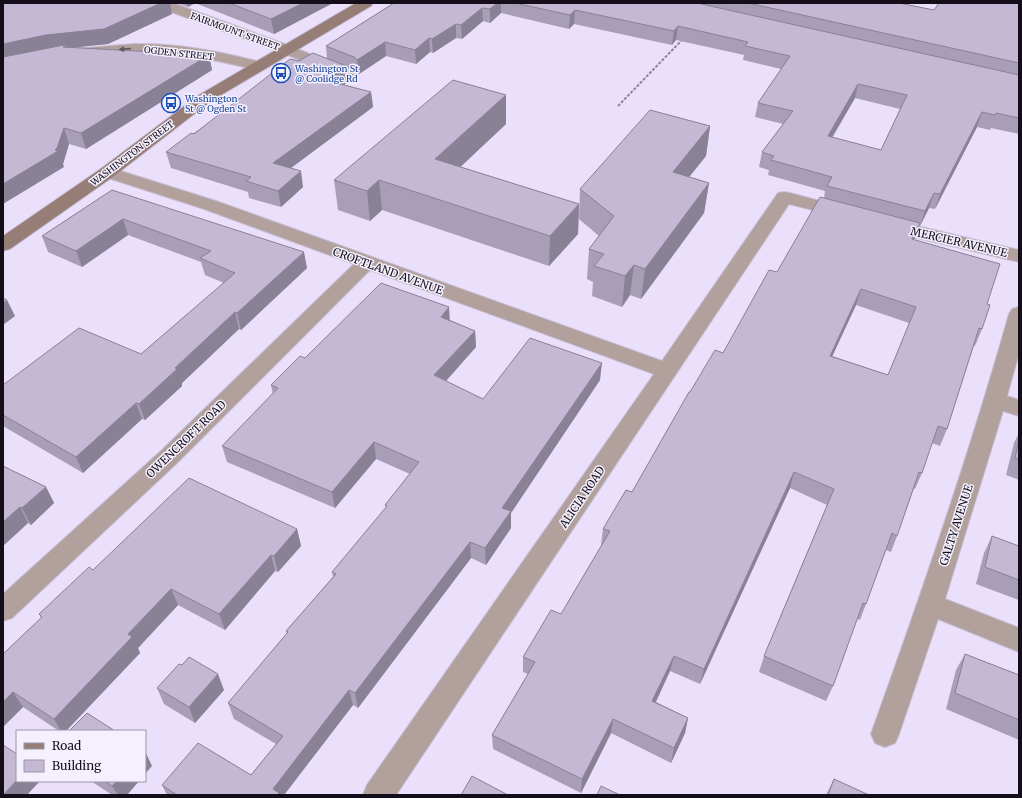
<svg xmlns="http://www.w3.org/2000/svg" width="1022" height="798" font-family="Merriweather,serif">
	<rect width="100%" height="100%" fill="#ebe0fb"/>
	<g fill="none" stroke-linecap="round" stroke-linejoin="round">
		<g stroke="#c8bed7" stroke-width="2">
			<g id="minor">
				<path d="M 153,3 L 173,3 L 293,47 L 355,73 L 358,76 L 355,79 L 350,81 L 345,79 L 283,53 L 155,6 Z"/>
				<path d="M 134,44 C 178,43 222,52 265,63 L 268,66 L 265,69 L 260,71 C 225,62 189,54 153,53 C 130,52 108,55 85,56 L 80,55 L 78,52 L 80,49 L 85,48 Z"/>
				<path d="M 108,167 L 216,201 L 662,361 L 778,193 L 784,192 L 790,193 L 850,209 L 853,213 L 850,217 L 844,218 L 789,204 L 396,795 L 363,795 L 367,785 L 654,374 L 370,270 L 178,462 L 12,618 L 3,621 L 3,594 L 162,450 L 354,264 L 204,209 L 102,176 L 99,172 L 102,168 Z"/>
				<path d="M 887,219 L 1019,250 L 1019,262 L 880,229 L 878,225 L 880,221 Z"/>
				<path d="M 1019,307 L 1019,353 L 1007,396 L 1019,400 L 1019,416 L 1003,411 L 945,599 L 1019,628 L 1019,652 L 938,619 L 899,734 L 895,743 L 885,747 L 875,743 L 871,734 C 921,595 969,456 1009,314 L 1012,309 Z"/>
			</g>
		</g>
		<g stroke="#c8bed7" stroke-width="2">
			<path id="secondary" d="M 356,3 L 373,3 L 371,6 L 211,101 L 114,176 L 10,249 L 3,251 L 3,236 L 102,168 L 199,95 Z"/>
		</g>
		<path stroke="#8e859a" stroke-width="2" stroke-dasharray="3 1.5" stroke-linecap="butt" d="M 618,106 L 682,40"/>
		<use href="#minor" fill="#b1a09b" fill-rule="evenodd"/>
		<use href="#secondary" fill="#967e77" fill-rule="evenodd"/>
	</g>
	<g fill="#a99eb7" fill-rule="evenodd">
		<path d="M 3,3 L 172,14 L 108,44 L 72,47 L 209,55 L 212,70 L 86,149 L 69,144 L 63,164 L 64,167 Z"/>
		<path d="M 177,3 L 333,3 L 274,34 L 195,3 L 188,7 Z"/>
		<path d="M 394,3 L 899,3 L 934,10 L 1019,3 L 1019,134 L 991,128 L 990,130 L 977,127 L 935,209 L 929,208 L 920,226 L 919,226 L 914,240 L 987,304 L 982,329 L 975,346 L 974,345 L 947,429 L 940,446 L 932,443 L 922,473 L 915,489 L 914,488 L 897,536 L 891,552 L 886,550 L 866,604 L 860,620 L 857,619 L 833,686 L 826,701 L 759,672 L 764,656 L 827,505 L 790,488 L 700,684 L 670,671 L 656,702 L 688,718 L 685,733 L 671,763 L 611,733 L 581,793 L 493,749 L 492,735 L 528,674 L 523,672 L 523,657 L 561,614 L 602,545 L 601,545 L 603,529 L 632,492 L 690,392 L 723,353 L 777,272 L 824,198 L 825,191 L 768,175 L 769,170 L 759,167 L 762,152 L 783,124 L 755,117 L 758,103 L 781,69 L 743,60 L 744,55 L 676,40 L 672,45 L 574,24 L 569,29 L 501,13 L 490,23 L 483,21 L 462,39 L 456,38 L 433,53 L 430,52 L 416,64 L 386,56 L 359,74 L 356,72 L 346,68 L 348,82 L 343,85 L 371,92 L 373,107 L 291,168 L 303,187 L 281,207 L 249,198 L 248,192 L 171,168 L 166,152 L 299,61 L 327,59 L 326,46 ZM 855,98 L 900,109 L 881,150 L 832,138 ZM 856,305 L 909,323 L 888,375 L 832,356 Z"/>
		<path d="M 506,95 L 506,124 L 460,167 L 579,204 L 578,234 L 549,266 L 382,210 L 370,221 L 338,210 L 334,180 Z"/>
		<path d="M 710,126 L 706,156 L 689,177 L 709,183 L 704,213 L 641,299 L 630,295 L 622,307 L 592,296 L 593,282 L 587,279 L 589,249 L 599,236 L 579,219 L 580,189 Z"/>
		<path d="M 112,190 L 307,268 L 241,330 L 239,329 L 182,383 L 182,386 L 145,420 L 142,419 L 83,473 L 3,426 L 3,385 L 141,354 L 224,283 L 205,275 L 201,262 L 128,235 L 82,267 L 48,252 L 42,236 Z"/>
		<path d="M 450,320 L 475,331 L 476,347 L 446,381 L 483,399 L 600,380 L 511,513 L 511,528 L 486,565 L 471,558 L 358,708 L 353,705 L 284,795 L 167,795 L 162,785 L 251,775 L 276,744 L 234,719 L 228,703 L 287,634 L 286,631 L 333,577 L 332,572 L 386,508 L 385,505 L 410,474 L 376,459 L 335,508 L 227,462 L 222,446 L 273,394 L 271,385 L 305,358 Z"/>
		<path d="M 1019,433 L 1019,480 L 1006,475 L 1014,443 Z"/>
		<path d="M 3,466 L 46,487 L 54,503 L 31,525 L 28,523 L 3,546 Z"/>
		<path d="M 297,529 L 301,546 L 278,572 L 275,571 L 225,630 L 178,605 L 138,648 L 140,653 L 66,731 L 59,731 L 23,707 L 3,727 L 3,654 L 41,618 L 39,614 L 93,570 Z"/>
		<path d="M 992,536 L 1019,546 L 1019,600 L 976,584 L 984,553 Z"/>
		<path d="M 965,654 L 1019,675 L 1019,740 L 946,709 L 956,670 Z"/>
		<path d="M 157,688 L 224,690 L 195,723 L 164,704 Z"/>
		<path d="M 834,779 L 869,795 L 826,795 Z"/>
		<path d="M 91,781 L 139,781 L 127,795 L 112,795 Z"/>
	</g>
	<g fill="#898195">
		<path d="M 161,3 L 170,3 L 172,14 L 108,44 L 70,48 L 3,60 L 3,44 Z"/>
		<path d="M 187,3 L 195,3 L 188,7 Z"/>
		<path d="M 303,3 L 333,3 L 274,34 L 271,19 Z"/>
		<path d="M 497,3 L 501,3 L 501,13 L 490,23 L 490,9 Z"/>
		<path d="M 482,8 L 483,21 L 462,39 L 461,25 Z"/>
		<path d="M 575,10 L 574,24 L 569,29 L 570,15 Z"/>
		<path d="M 456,24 L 456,38 L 433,53 L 432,39 Z"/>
		<path d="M 678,26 L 676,40 L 672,45 L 674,31 Z"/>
		<path d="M 429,38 L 430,52 L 416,64 L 415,50 Z"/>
		<path d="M 385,42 L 386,56 L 359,74 L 357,60 Z"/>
		<path d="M 209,55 L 212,70 L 86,149 L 81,133 Z"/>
		<path d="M 346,66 L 348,82 L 327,96 L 325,80 Z"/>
		<path d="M 858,84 L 855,98 L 824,151 L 828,136 Z"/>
		<path d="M 371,92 L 373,107 L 276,179 L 273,163 Z"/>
		<path d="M 506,95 L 506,124 L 437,189 L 435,159 Z"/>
		<path d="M 982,112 L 977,127 L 935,209 L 940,194 Z"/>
		<path d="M 710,126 L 706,156 L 669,202 L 673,172 Z"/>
		<path d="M 64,128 L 69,144 L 63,164 L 64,167 L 3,204 L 3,184 L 55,150 Z"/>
		<path d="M 301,171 L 303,187 L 281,207 L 278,191 Z"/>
		<path d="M 379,180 L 382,210 L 370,221 L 367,191 Z"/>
		<path d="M 709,183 L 704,213 L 641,299 L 645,269 Z"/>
		<path d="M 934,193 L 929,208 L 920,226 L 925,211 Z"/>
		<path d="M 579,204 L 578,234 L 549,266 L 550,236 Z"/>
		<path d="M 123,219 L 128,235 L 82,267 L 76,251 Z"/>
		<path d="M 920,223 L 914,239 L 907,255 L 912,239 Z"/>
		<path d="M 304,252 L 307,268 L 241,330 L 237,313 Z"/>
		<path d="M 634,265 L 630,295 L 622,307 L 625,276 Z"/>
		<path d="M 861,289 L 856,305 L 825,372 L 830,356 Z"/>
		<path d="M 7,300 L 15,316 L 3,325 L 3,303 Z"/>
		<path d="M 449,307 L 450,323 L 441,317 Z"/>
		<path d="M 235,312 L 239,329 L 182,383 L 182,386 L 145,420 L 139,404 L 175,368 Z"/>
		<path d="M 475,331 L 476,347 L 436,392 L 434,375 Z"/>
		<path d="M 602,363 L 600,380 L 511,513 L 511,528 L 486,565 L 485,548 L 502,508 Z"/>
		<path d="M 136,403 L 142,419 L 83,473 L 76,457 Z"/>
		<path d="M 374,442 L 376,459 L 335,508 L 332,492 Z"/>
		<path d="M 794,472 L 790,488 L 700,684 L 704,669 Z"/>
		<path d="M 46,487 L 54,503 L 31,525 L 22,508 Z"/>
		<path d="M 20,507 L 28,523 L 3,546 L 3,522 Z"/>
		<path d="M 297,529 L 301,546 L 278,572 L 274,556 Z"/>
		<path d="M 470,542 L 471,558 L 358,708 L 355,693 Z"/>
		<path d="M 271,555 L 275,571 L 225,630 L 219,614 Z"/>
		<path d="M 171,589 L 178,605 L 138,648 L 140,653 L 66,731 L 61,731 L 54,719 L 128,634 Z"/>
		<path d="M 674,656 L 670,671 L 649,716 L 652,701 Z"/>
		<path d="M 218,674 L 224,690 L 195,723 L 189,707 Z"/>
		<path d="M 349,690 L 353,705 L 284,795 L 275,795 L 273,789 Z"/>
		<path d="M 13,692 L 23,707 L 3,727 L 3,702 Z"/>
		<path d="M 688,718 L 685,733 L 671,763 L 674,748 Z"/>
		<path d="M 613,719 L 611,733 L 581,793 L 582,779 Z"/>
		<path d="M 145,751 L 152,766 L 145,774 Z"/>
		<path d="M 17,780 L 17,781 L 40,781 L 27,795 L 3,795 Z"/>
		<path d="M 117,781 L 139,781 L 127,795 L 118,795 L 112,786 Z"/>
	</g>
	<g fill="#c4b8d5" stroke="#898195" fill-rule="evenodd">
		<path d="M 3,3 L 161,3 L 104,29 L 46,35 L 3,44 Z"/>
		<path d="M 229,3 L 303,3 L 271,19 Z"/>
		<path d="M 394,3 L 497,3 L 490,9 L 482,8 L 461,25 L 456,24 L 432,39 L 429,38 L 415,50 L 385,42 L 357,60 L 354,57 L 326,46 Z"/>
		<path d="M 515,3 L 697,3 L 1019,75 L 1019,118 L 996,113 L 995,115 L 982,112 L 940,194 L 934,193 L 925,211 L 827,186 L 832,177 L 771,160 L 774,156 L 762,152 L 793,111 L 758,103 L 790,56 L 745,46 L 748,42 L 678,26 L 674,31 L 575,10 L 570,15 ZM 858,84 L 907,95 L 881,150 L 828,136 Z"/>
		<path d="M 748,3 L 899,3 L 934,10 L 939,3 L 1019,3 L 1019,63 Z"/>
		<path d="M 69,44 L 63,47 L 209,55 L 81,133 L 64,128 L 57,148 L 55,150 L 58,151 L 3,184 L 3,57 Z"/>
		<path d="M 313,53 L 346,66 L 325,80 L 371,92 L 273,163 L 301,171 L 278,191 L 246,181 L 251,177 L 166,152 L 191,133 L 194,134 L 290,59 L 299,61 Z"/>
		<path d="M 453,80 L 506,95 L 435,159 L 579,204 L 550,236 L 379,180 L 367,191 L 334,180 Z"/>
		<path d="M 650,110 L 710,126 L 673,172 L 709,183 L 645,269 L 634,265 L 625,276 L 594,266 L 604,254 L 589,249 L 614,216 L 580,189 Z"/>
		<path d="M 112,190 L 304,252 L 237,313 L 235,312 L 175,368 L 177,369 L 139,404 L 136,403 L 76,457 L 3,415 L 3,385 L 79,328 L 141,354 L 235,273 L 200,258 L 211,251 L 123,219 L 76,251 L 42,236 Z"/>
		<path d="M 820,197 L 920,223 L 912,239 L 1000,264 L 987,304 L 990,305 L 982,329 L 979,328 L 947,429 L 938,426 L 922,473 L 919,472 L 897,536 L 892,533 L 866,604 L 863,603 L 833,686 L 764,656 L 834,489 L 794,472 L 704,669 L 674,656 L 652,701 L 688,718 L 674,748 L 613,719 L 582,779 L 492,735 L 535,662 L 523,657 L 551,610 L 561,614 L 610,531 L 603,529 L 626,490 L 632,492 L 689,392 L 690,392 L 715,350 L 723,353 L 769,270 L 777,272 ZM 861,289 L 916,307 L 888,375 L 830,356 Z"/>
		<path d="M 381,283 L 449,307 L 441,317 L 475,331 L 434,375 L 483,399 L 530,338 L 602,363 L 502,508 L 511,511 L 485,548 L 470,542 L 355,693 L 349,690 L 273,789 L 279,793 L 277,795 L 177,795 L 162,785 L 198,743 L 251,775 L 283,736 L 228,703 L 288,632 L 286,631 L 336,574 L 332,572 L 387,506 L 385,505 L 419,462 L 374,442 L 332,492 L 222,446 L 278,388 L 271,385 L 300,356 L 305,358 Z"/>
		<path d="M 3,298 L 7,300 L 3,303 Z"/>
		<path d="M 1019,440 L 1019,459 L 1015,458 Z"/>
		<path d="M 3,466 L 46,487 L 22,508 L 20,507 L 3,522 Z"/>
		<path d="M 189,478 L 297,529 L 274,556 L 271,555 L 219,614 L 171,589 L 128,634 L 132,637 L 54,719 L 13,692 L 3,702 L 3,654 L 42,617 L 39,614 L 89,567 L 93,570 Z"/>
		<path d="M 992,536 L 1019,546 L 1019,580 L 985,567 Z"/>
		<path d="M 965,654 L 1019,675 L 1019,720 L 955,693 Z"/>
		<path d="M 189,657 L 218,674 L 189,707 L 157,688 L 179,664 L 182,665 Z"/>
		<path d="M 87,713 L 115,731 L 69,731 Z"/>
		<path d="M 3,745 L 17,754 L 17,780 L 3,795 Z"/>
		<path d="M 472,776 L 508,795 L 461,795 Z"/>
		<path d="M 834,779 L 869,795 L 828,795 Z"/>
		<path d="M 105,781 L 117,781 L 112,786 Z"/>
		<path d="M 601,786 L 620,795 L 597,795 Z"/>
	</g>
	<defs><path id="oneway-solid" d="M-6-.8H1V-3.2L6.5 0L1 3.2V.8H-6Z"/></defs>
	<use fill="#62575a" href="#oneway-solid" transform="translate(125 49) rotate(176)"/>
	<defs>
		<g id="bus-ring" transform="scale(1)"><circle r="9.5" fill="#f5f0fe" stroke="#1a4fb4" stroke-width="1.5"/><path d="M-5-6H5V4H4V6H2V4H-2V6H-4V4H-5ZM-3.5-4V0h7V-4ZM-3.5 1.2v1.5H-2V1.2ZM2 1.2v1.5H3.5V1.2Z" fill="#1a4fb4"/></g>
	</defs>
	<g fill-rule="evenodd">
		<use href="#bus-ring" x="281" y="73"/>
		<use href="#bus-ring" x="171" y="103"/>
	</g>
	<g text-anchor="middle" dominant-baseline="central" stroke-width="3" stroke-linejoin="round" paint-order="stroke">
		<g font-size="9" fill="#130e1a" stroke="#f5f0fe">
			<text transform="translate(235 31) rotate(20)">FAIRMOUNT STREET</text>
			<text transform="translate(179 53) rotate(6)">OGDEN STREET</text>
			<text transform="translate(132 153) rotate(-37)">WASHINGTON STREET</text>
		</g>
		<g font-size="9" fill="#164399" stroke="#f5f0fe" text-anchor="start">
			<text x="295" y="68">Washington St<tspan x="295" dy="10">@ Coolidge Rd</tspan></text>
			<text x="185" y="98">Washington<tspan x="185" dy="10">St @ Ogden St</tspan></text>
		</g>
		<g font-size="11" fill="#130e1a" stroke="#f5f0fe">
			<text transform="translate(959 242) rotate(13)">MERCIER AVENUE</text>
			<text transform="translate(388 271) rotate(20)">CROFTLAND AVENUE</text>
			<text transform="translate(186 439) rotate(-44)">OWENCROFT ROAD</text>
			<text transform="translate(582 497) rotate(-56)">ALICIA ROAD</text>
			<text transform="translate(956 525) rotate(-72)">GALTY AVENUE</text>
		</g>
	</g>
	<rect width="1022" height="798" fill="none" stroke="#130e1a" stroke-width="8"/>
	<rect x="16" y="730" width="130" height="52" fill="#f5f0fe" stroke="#9b96a3"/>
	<rect x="24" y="743" width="20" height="6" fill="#967e77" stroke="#9b96a3"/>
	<text x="52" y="750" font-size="12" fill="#130e1a">Road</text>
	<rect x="24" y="760" width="20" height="12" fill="#c4b8d5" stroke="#9b96a3"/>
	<text x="52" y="770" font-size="12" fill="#130e1a">Building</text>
</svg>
